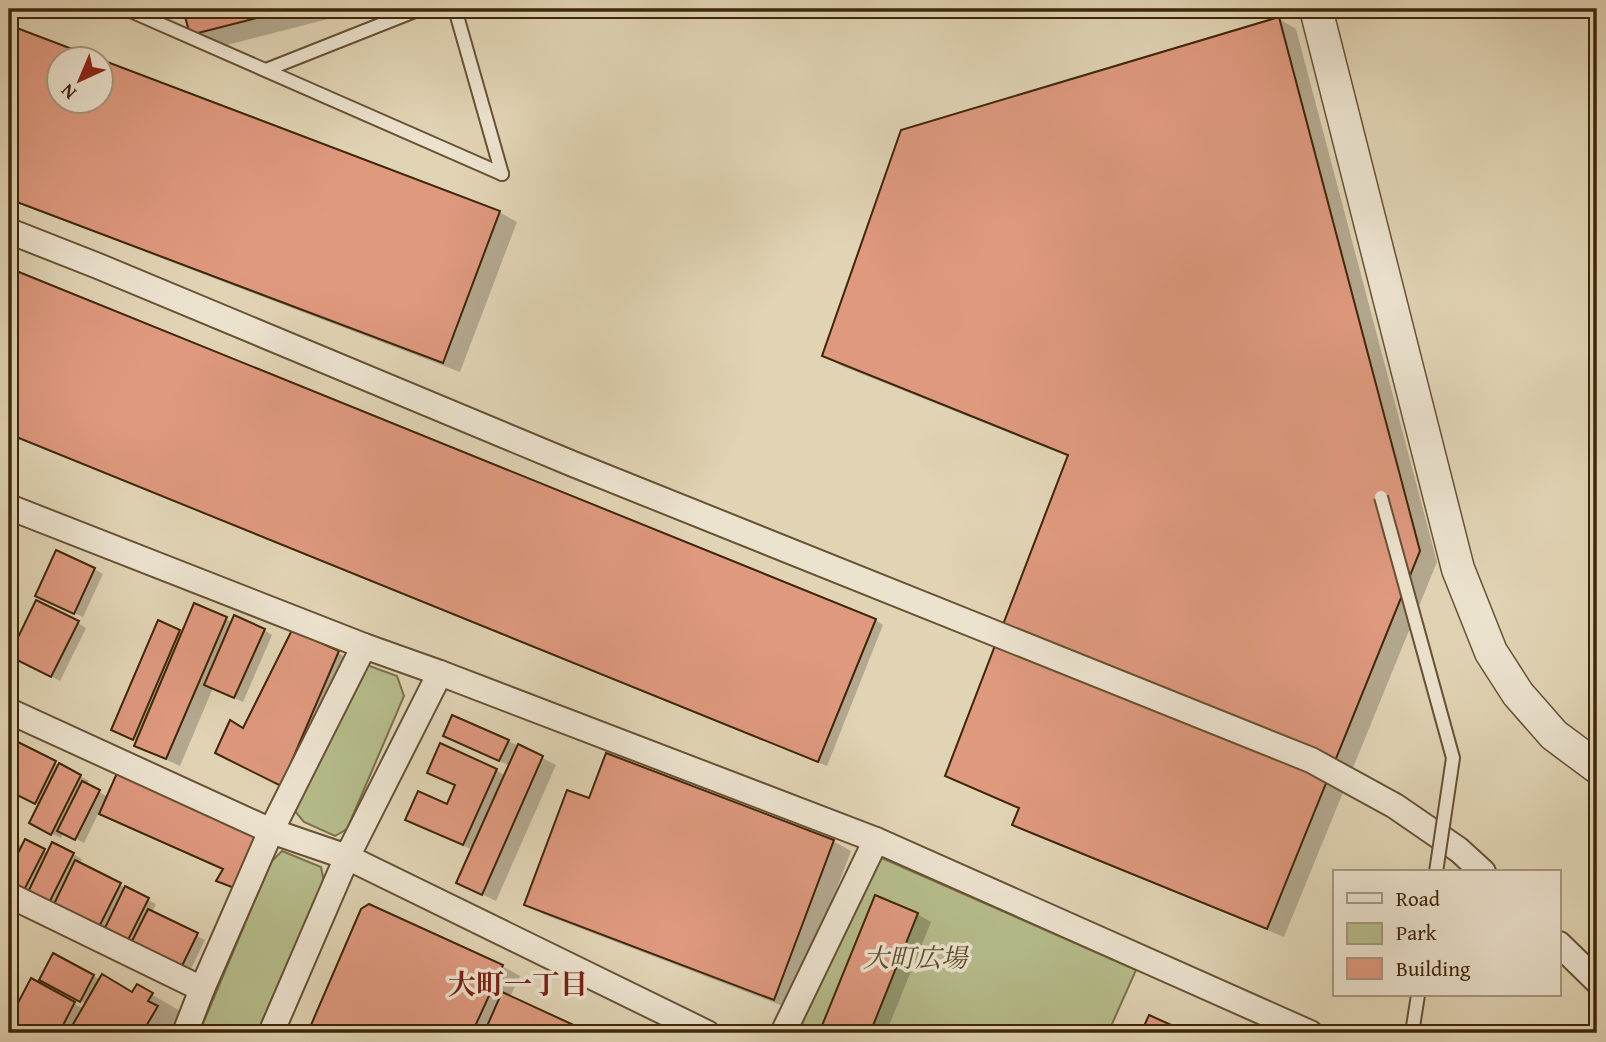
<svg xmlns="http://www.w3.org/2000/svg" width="1606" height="1042" font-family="'Gentium Book Plus','Noto Serif JP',serif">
	<rect width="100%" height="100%" fill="#e1d4b5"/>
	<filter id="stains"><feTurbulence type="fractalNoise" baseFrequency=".00286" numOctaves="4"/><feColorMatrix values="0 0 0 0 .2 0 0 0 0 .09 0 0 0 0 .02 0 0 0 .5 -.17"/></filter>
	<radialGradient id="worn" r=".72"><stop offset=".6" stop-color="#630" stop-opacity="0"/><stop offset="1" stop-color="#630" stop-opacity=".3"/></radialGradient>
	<g fill="#b6bc8b" stroke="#7a724a" stroke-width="2">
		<path d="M 367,665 L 397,676 L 404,696 L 347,829 L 335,836 L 304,822 L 294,810 Z"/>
		<path d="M 282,851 L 321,867 L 324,882 L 257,1033 L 199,1033 L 271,862 Z"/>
		<path d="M 875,855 L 1136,970 L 1108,1033 L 798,1033 Z"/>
	</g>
	<g fill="#0003">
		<path d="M 185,9 L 367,9 L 215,48 L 191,34 Z"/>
		<path d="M 1279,19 L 1296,29 L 1437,562 L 1284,937 L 1031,834 L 1014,824 L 1020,809 L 964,785 L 947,775 L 1069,457 L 842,366 L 825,356 Z"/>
		<path d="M 9,26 L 96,60 L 60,60 L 60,102 L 102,102 L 102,62 L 499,212 L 517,222 L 460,372 L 9,200 Z"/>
		<path d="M 9,270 L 875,620 L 883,625 L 827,766 L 9,434 Z"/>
		<path d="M 94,569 L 103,574 L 83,617 L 46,600 Z"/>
		<path d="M 226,619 L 233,623 L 264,630 L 272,635 L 243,702 L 213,688 L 180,766 L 149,752 L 136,745 L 137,741 L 122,735 L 179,631 L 183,634 Z"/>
		<path d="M 78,623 L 86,628 L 60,681 L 19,660 Z"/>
		<path d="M 293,633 L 338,653 L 351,660 L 295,792 L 244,730 Z"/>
		<path d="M 11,740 L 89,781 L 87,785 L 108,797 L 258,837 L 250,895 L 231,888 L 218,881 L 224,870 L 114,821 L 99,812 L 84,843 L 64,832 L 61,838 L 39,828 L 40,805 L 9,790 L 9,745 Z"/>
		<path d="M 454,740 L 508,741 L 556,765 L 496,901 L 459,883 L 473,850 L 421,827 L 448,806 L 457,786 L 429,772 L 496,770 L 506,776 L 510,766 Z"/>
		<path d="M 590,800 L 833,841 L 851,851 L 791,1009 L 543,914 L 526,904 Z"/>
		<path d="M 9,839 L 23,847 L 26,842 L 49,854 L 73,854 L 82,859 L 79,864 L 156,904 L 152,913 L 205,940 L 189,973 L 9,881 Z"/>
		<path d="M 876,897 L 917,914 L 931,922 L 886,1033 L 821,1033 Z"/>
		<path d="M 54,955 L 101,980 L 133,994 L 137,986 L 182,1012 L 182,1033 L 9,1033 L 9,1024 L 32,981 L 84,1009 L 87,1004 L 41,980 Z"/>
		<path d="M 502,966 L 520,976 L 510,997 L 587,1033 L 316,1032 Z"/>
	</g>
	<g fill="#df997f" stroke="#3e2708" stroke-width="2">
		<path d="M 183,9 L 292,9 L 190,35 Z"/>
		<path d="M 1279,17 L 1420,551 L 1267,929 L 1012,825 L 1019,808 L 945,776 L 1068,455 L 822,356 L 901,130 Z"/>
		<path d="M 9,25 L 101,60 L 60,60 L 60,102 L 102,102 L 102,60 L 500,211 L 443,363 L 9,199 Z"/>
		<path d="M 9,268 L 876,619 L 818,762 L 9,434 Z"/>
		<path d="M 56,550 L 95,568 L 74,614 L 35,596 Z"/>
		<path d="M 36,600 L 79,621 L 51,677 L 9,656 Z"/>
		<path d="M 194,603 L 227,617 L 166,759 L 134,746 Z"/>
		<path d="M 234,615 L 265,629 L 234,698 L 204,685 Z"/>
		<path d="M 158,620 L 180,630 L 133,740 L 111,730 Z"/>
		<path d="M 292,630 L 339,651 L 281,786 L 215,753 L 230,720 L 243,728 Z"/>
		<path d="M 452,715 L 509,740 L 499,761 L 443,736 Z"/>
		<path d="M 10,738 L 56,761 L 35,804 L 9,791 L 9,741 Z"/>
		<path d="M 440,743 L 497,769 L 463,845 L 405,820 L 418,791 L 447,804 L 455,785 L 427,773 Z"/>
		<path d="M 518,744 L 543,756 L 482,895 L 456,883 Z"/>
		<path d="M 606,753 L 834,840 L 774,1000 L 524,905 L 567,790 L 589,798 Z"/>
		<path d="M 59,763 L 81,775 L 51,835 L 29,823 Z"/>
		<path d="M 117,773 L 259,835 L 237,889 L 216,881 L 223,869 L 99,814 Z"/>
		<path d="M 82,781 L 100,790 L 75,840 L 57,831 Z"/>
		<path d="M 9,837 L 18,842 L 9,860 Z"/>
		<path d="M 25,839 L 45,849 L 24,890 L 9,883 L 9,871 Z"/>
		<path d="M 52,842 L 74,853 L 49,903 L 28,892 Z"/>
		<path d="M 75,860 L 121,883 L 99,927 L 54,904 Z"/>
		<path d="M 125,886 L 149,898 L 126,944 L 103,932 Z"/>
		<path d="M 875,895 L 918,913 L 870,1033 L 819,1033 Z"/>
		<path d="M 369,904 L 503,965 L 472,1033 L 315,1033 L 311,1025 L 361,909 Z"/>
		<path d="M 148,909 L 198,933 L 180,970 L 130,945 Z"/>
		<path d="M 53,953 L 94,975 L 80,1002 L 39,980 Z"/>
		<path d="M 102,974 L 132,992 L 137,984 L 153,993 L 148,1001 L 158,1006 L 142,1033 L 68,1033 Z"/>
		<path d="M 31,978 L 75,1002 L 59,1033 L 9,1033 L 9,1020 Z"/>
		<path d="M 502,992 L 591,1033 L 484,1033 Z"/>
		<path d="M 1149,1015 L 1189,1033 L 1141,1033 Z"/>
	</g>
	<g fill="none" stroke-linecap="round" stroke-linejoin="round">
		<g stroke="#675233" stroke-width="16">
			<g id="service">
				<path d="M 126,9 L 502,174"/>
				<path d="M 455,9 L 502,174"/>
				<path d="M 266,70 L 420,9"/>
				<path d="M 1412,1033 L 1418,995"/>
			</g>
		</g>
		<g stroke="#675233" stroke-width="28">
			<g id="minor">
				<path d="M 9,231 L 98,266 L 573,464 L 1311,760 L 1395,806 L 1459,850 L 1483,872"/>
				<path d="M 9,507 L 364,646 L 440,673 L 876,840 L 1310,1033"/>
				<path d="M 9,711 L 271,831 L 347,857 L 707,1033"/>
				<path d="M 9,895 L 202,989"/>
				<path d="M 1559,944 L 1597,981"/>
				<path d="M 185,1033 L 202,989 L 271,831 L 364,646"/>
				<path d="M 271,1033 L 347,857 L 440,673"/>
				<path d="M 783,1033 L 876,840"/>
			</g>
		</g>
		<g stroke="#675233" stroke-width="35">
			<path id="tertiary" d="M 1316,9 L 1458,569 L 1491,652 L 1518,694 L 1554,735 L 1597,767"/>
		</g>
		<use href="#service" stroke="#ece3cf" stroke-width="12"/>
		<use href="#minor" stroke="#ece3cf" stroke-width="24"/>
		<use href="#tertiary" stroke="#ece3cf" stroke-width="32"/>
		<g stroke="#675233" stroke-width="16" stroke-linecap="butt">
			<path id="service-bridge" d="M 1381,497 L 1453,758 L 1436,872"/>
		</g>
		<use href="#service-bridge" stroke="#ece3cf" stroke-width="12"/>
	</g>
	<g text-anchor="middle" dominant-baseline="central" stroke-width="7" stroke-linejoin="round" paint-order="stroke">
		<g font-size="26" font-style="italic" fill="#5c4c29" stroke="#ece3cf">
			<text x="915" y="957">大町広場</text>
		</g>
		<g font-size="28" font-weight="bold" fill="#7a1f14" stroke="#ece3cf">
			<text x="518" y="983">大町一丁目</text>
		</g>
	</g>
	<rect width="1606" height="1042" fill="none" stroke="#e1d4b5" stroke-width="35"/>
	<rect x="10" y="10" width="1585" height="1021" fill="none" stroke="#3e2708" stroke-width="3.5"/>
	<rect x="18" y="18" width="1571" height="1007" fill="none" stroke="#3e2708" stroke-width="2"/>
	<rect x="1333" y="870" width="228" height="126" fill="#ece3cf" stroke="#a6987f" stroke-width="2"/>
	<rect x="1347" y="893" width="35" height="10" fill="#ece3cf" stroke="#a6987f" stroke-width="2"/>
	<text x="1396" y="906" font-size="21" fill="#3e2708">Road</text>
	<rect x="1347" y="923" width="35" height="21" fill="#b6bc8b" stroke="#a6987f" stroke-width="2"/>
	<text x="1396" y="940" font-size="21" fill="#3e2708">Park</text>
	<rect x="1347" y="958" width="35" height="21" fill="#df997f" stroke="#a6987f" stroke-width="2"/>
	<text x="1396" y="976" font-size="21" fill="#3e2708">Building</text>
	<g transform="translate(80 80) rotate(224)"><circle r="33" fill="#ece3cf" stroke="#a6987f" stroke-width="2"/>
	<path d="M0-5L12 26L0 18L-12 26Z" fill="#8f2418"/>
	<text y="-10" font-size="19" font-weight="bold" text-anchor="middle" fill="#3e2708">N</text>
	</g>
	<rect width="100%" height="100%" filter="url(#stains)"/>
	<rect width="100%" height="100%" fill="url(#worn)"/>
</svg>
